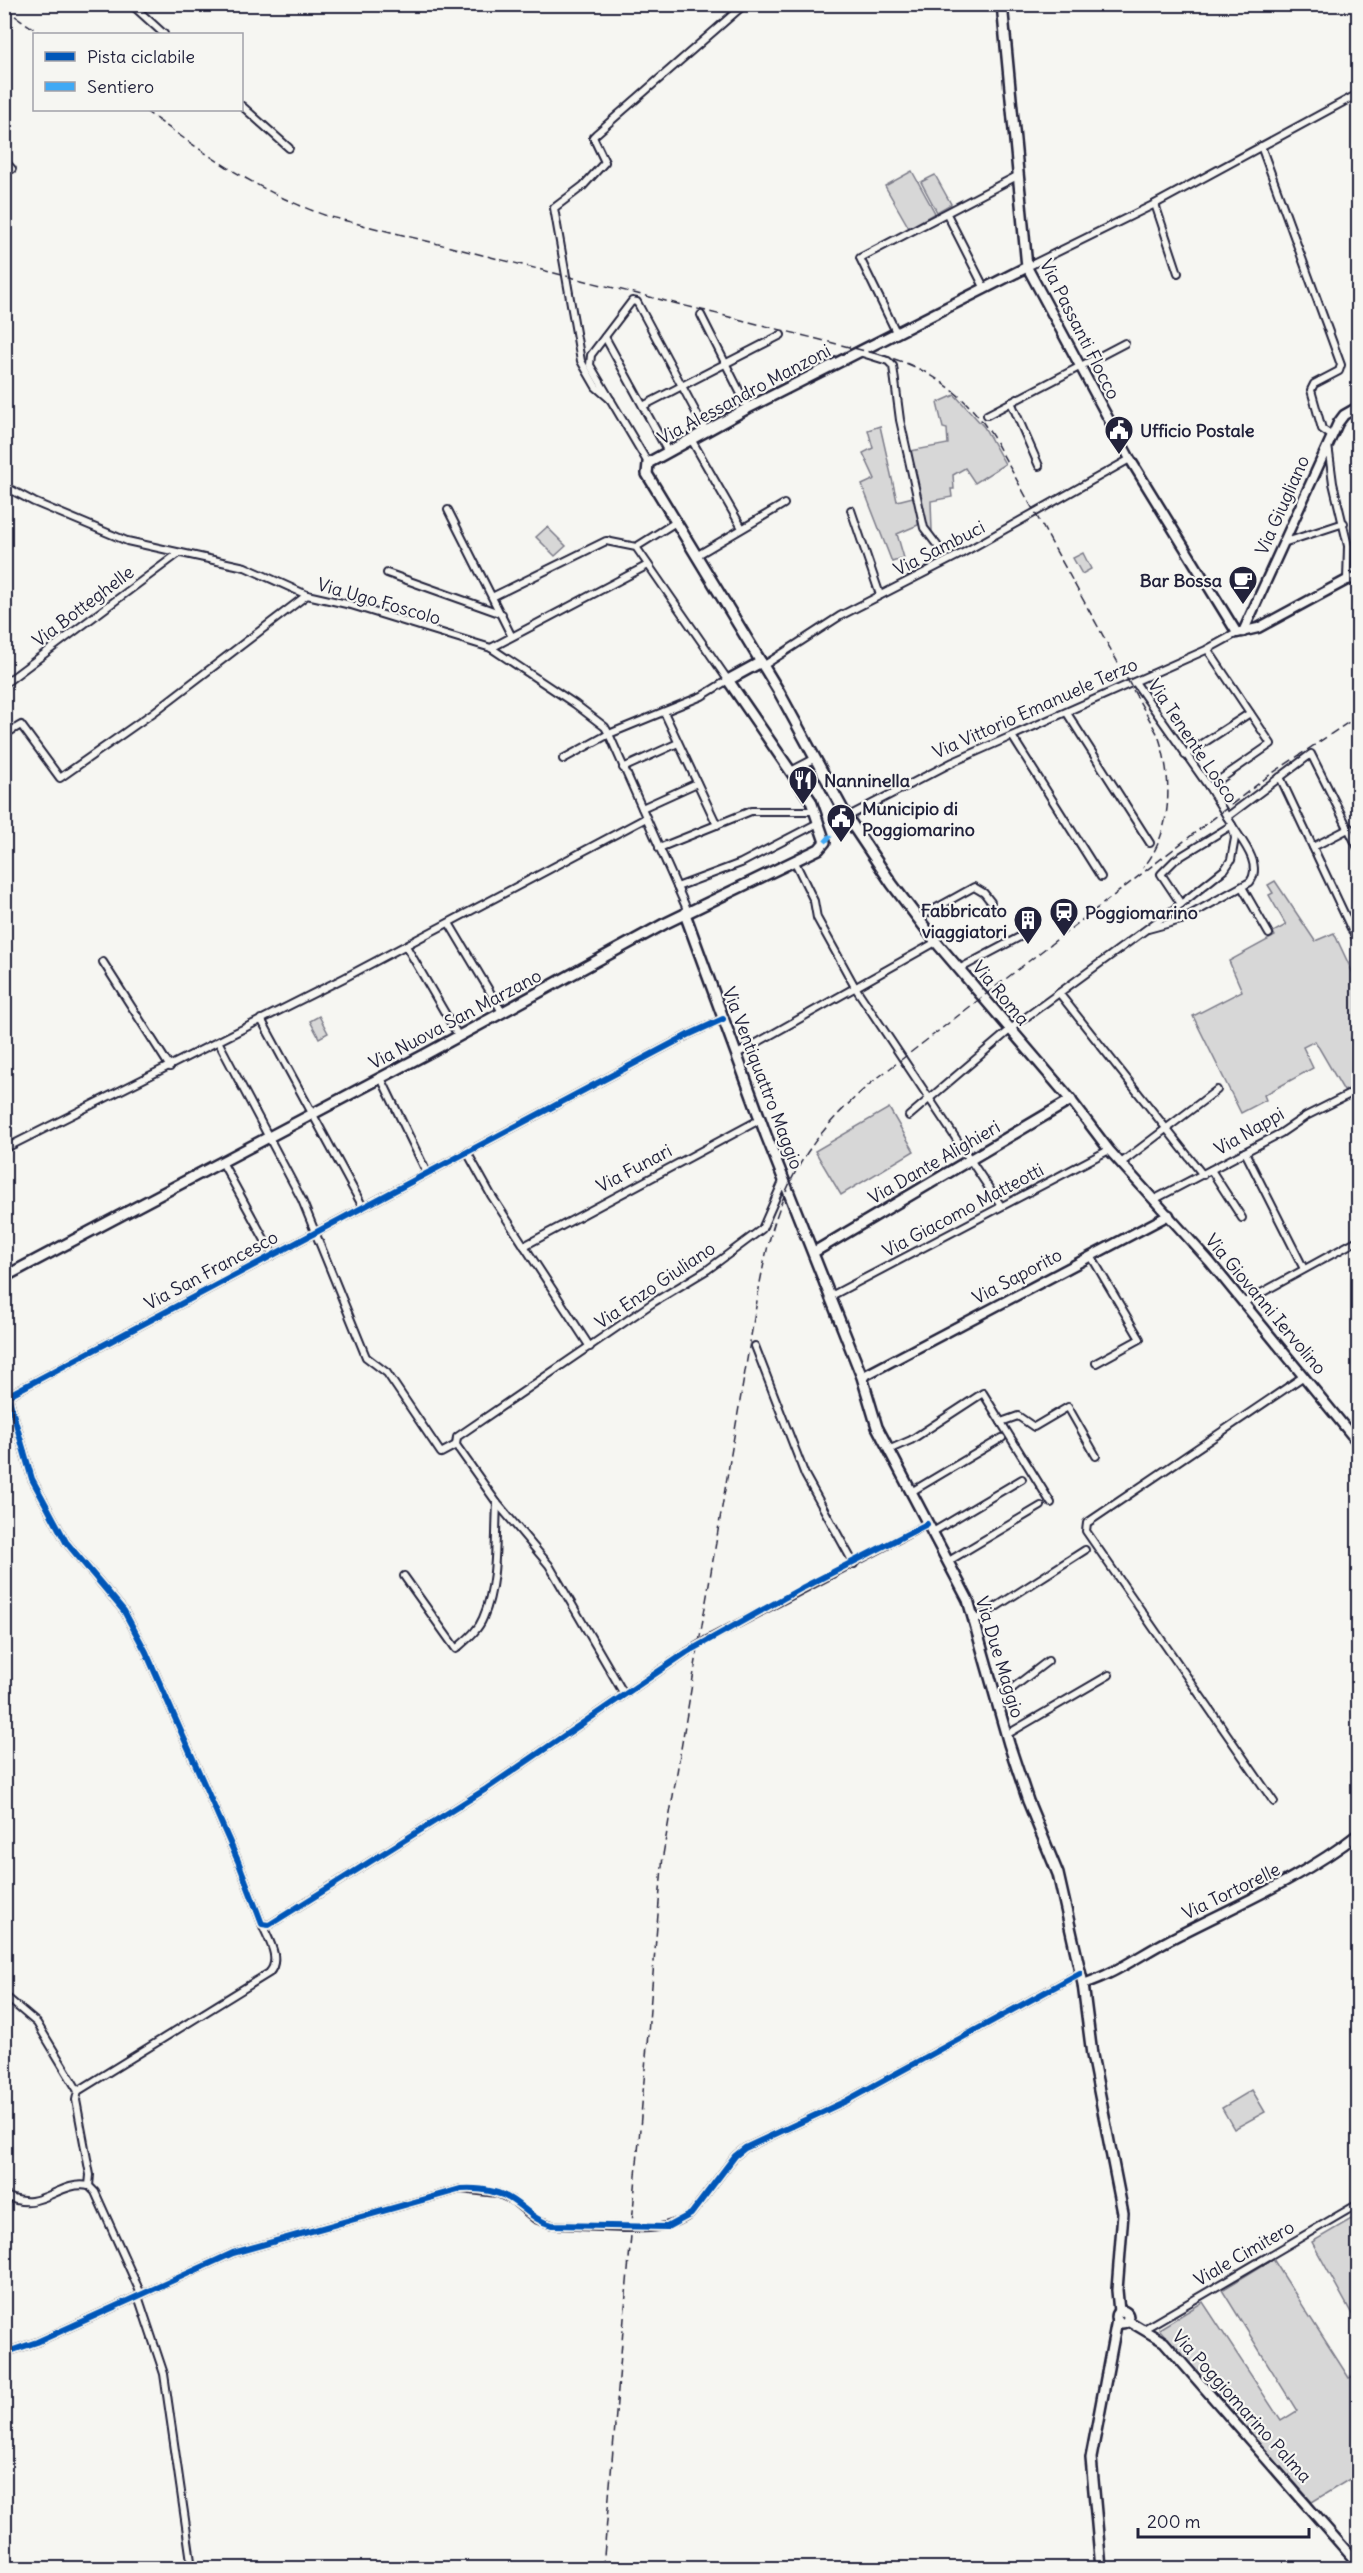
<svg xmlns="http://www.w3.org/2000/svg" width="1363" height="2573" font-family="Delius,sans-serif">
	<rect width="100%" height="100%" fill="#f6f6f2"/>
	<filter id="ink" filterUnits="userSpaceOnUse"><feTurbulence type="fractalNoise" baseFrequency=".0167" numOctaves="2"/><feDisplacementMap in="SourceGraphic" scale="12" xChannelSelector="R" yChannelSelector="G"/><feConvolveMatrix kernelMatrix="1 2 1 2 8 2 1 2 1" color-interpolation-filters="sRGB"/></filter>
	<g filter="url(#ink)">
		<g fill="#d7d7d7" stroke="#7c7c89" stroke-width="1.5">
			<path d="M 912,171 L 935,213 L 909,228 L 885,186 Z"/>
			<path d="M 935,175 L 951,204 L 937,212 L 921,182 Z"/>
			<path d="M 955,395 L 984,427 L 1005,464 L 975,483 L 965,468 L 953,475 L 954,489 L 951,489 L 952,497 L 931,501 L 932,531 L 927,532 L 923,517 L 918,516 L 918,525 L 897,534 L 904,558 L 892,562 L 862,485 L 875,479 L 863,453 L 873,448 L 868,430 L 880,426 L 897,501 L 917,496 L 910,451 L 948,444 L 947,429 L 943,428 L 937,403 Z"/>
			<path d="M 547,527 L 566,546 L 555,556 L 536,537 Z"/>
			<path d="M 1083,553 L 1091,569 L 1082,574 L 1073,558 Z"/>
			<path d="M 1275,881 L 1315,941 L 1334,933 L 1358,984 L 1358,1085 L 1344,1091 L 1315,1041 L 1303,1047 L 1313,1068 L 1264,1095 L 1266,1100 L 1241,1113 L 1193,1016 L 1242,991 L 1229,961 L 1275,936 L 1273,932 L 1286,925 L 1269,895 L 1273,893 L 1268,885 Z"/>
			<path d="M 319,1016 L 328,1033 L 319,1038 L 310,1021 Z"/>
			<path d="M 889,1108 L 914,1151 L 841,1195 L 815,1151 Z"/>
			<path d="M 1252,2090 L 1265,2112 L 1234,2129 L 1222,2108 Z"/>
			<path d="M 1358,2215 L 1358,2325 L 1312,2242 Z"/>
			<path d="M 1273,2259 L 1349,2378 L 1358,2374 L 1358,2474 L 1312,2502 L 1159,2329 L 1203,2302 L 1281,2421 L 1297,2411 L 1222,2290 Z"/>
		</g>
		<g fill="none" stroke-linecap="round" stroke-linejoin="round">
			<g stroke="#22223b" stroke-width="10">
				<g id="minor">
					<path d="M 131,4 L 164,34"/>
					<path d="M 242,106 L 289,148"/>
					<path d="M 1261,146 L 1341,365 L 1339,371 L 1314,384 L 1311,390 L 1322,429 L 1332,436"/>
					<path d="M 4,160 L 12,169"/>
					<path d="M 1155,204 L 1178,273"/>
					<path d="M 948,216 L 985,289"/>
					<path d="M 1027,267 L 1155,204 L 1358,94"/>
					<path d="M 701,315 L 748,408"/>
					<path d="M 897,334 L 860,258 L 1019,175"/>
					<path d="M 605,337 L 668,452"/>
					<path d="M 859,352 L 888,361 L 893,366 L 900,420 L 924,528 L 940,549"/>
					<path d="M 611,400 L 596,387 L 581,361 L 554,208 L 583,186 L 605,162 L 593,137 L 596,134 L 745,4"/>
					<path d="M 1011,402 L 1039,466"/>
					<path d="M 643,406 L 781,335"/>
					<path d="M 987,415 L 1125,343"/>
					<path d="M 691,439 L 742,528"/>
					<path d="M 1328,445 L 1333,483 L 1348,546 L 1347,580"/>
					<path d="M 648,463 L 590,365 L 591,355 L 632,301 L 637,302 L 706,431"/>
					<path d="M 4,486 L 34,502 L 127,541 L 245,567 L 307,595"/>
					<path d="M 448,510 L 511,635"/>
					<path d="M 851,510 L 880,595"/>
					<path d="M 1283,543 L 1344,523"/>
					<path d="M 636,547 L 676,522"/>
					<path d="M 696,556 L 784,504"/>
					<path d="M 387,573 L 502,614"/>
					<path d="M 494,596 L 606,541 L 636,547 L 728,680 L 702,696 L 609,734 L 686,907 L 685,914"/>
					<path d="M 491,648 L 648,565"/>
					<path d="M 1208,650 L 1271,744 L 1209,787"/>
					<path d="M 763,666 L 840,616 L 961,554 L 1130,459"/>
					<path d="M 4,684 L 179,553"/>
					<path d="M 664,712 L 717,825"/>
					<path d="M 1067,713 L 1150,843"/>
					<path d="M 4,735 L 21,725 L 60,778 L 154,712 L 307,595 L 351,605 L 491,648 L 575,704 L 605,727 L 609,734 L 563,759"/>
					<path d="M 1012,736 L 1101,877"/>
					<path d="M 1185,755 L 1250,713"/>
					<path d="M 623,768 L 678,743"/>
					<path d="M 791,771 L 816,758"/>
					<path d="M 1280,777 L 1358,943"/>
					<path d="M 642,808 L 697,783"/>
					<path d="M 847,817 L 953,762 L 1206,650 L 1237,633"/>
					<path d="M 1227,817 L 1311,754 L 1358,848"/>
					<path d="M 1313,847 L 1350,828"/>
					<path d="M 659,848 L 751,811 L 814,811"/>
					<path d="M 794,860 L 814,901 L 817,918 L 855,987 L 1001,1206"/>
					<path d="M 677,887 L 741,863 L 818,823"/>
					<path d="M 1242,887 L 1269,934"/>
					<path d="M 918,918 L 974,887 L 984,893 L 991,902"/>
					<path d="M 449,923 L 502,1012"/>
					<path d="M 1148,929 L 1181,920 L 1250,882 C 1263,864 1241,840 1232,825 L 1175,860 L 1161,874 L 1181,904"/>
					<path d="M 406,946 L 459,1037"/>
					<path d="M 103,962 L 170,1067"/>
					<path d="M 959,969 L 1027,933"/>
					<path d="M 1059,993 L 1203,1175"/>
					<path d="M 261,1019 L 363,1207"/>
					<path d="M 219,1043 L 302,1200 L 366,1357 L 387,1373 L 441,1453 L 456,1445"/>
					<path d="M 737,1054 L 936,942"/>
					<path d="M 381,1078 L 427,1173"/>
					<path d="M 909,1116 L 1018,1023 L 1181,904 L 1225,869 L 1231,860 L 1235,838 L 1232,825 L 1209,787 L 1135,682"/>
					<path d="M 4,1149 L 344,978 L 646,818"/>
					<path d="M 467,1152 L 491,1195 L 590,1347"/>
					<path d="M 1245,1152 L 1304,1269"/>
					<path d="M 222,1162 L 273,1255"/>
					<path d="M 1121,1163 L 1217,1090"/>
					<path d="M 1211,1170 L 1242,1218"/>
					<path d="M 1155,1199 L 1281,1133 L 1306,1116 L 1358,1090"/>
					<path d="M 524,1246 L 761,1119"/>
					<path d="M 1091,1256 L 1140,1339 L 1096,1363"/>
					<path d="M 831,1296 L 1109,1150"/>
					<path d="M 1243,1303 L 1358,1240"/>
					<path d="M 755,1346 L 805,1475 L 854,1564"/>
					<path d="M 4,1382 L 32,1479 L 66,1542 L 124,1611 L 146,1652 L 238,1861 L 262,1924 L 269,1925 L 486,1789 L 687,1652"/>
					<path d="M 9,1395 L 688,1035 L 723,1019"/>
					<path d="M 1001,1422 L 1018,1416 L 1034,1427 L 1068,1407 L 1096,1456"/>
					<path d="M 1352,1434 L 1358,1430"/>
					<path d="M 888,1450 L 911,1440 L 983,1393 L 1051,1503"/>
					<path d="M 911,1492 L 1002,1438"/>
					<path d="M 931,1533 L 1022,1479"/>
					<path d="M 947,1562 L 1041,1506"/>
					<path d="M 404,1576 L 456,1649 C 466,1640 478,1631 483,1618 C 498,1584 495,1540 497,1503"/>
					<path d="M 974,1621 L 1085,1550"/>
					<path d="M 707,1640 L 927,1524"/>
					<path d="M 624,1694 L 549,1565 L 497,1503 L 456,1445 L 457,1437 L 654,1302 L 707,1270 L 762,1229 L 784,1179"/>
					<path d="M 997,1700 L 1048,1661"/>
					<path d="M 1006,1735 L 1109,1675"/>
					<path d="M 1274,1802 L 1086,1531 L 1087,1523 L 1304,1376"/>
					<path d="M 4,1995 L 37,2023 L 78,2091"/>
					<path d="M 89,2186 L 90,2175 L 76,2100 L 78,2091 L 269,1973 C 282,1959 268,1939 262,1924"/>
					<path d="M 4,2195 C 41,2215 57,2180 89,2186 L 95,2192 L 141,2294"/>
					<path d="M 637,2228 C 658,2229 673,2226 691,2214 L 735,2156 L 745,2148 L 846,2101 L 1080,1973"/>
					<path d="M 138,2296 L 164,2374 L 192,2568"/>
					<path d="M 1144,2329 L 1358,2204"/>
					<path d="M 4,2353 L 37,2342 L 233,2253 L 461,2189 L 497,2193 L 512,2200 L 535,2219 L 552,2225 L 624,2228"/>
				</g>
			</g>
			<g stroke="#22223b" stroke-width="13">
				<g id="tertiary">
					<path d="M 1027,267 L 1130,459 L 1237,633 L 1258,628 L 1347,580 L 1358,578"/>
					<path d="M 1243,632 L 1338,423 L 1344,415 L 1358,407"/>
					<path d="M 1071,1100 L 1109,1150 L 1210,1262 L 1358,1443"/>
					<path d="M 862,1377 L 1169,1215"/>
					<path d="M 1083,1984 C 1115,1974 1140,1955 1169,1940 C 1234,1906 1301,1879 1358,1834"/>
					<path d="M 1127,2320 L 1164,2342 L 1358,2564"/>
				</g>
			</g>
			<g stroke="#22223b" stroke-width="14">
				<g id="secondary">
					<path d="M 685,914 L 766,1135 L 862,1377 L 877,1427 L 968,1600 L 1009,1744 L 1028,1801 L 1058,1874 L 1083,1984 L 1092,2055 L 1123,2213 L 1117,2290 L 1119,2312"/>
					<path d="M 814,1252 L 1071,1100 L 936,942 L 892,884 L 847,817 L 778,690 L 647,474 L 648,463 L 748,408 L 1027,267 L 1002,4"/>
					<path d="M 4,1277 L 426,1054 L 664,924 L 819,849 L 825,842 L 811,801 L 728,680 L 761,662"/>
					<circle cx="1122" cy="2317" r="6"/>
					<path d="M 1101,2568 L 1091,2458 L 1117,2320"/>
				</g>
			</g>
			<use href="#minor" stroke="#f6f6f2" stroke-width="6"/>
			<use href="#tertiary" stroke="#f6f6f2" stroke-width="8"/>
			<use href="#secondary" stroke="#f6f6f2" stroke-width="9"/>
			<g stroke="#22223b" stroke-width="1.5" stroke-dasharray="9 4.5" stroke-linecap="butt">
				<path d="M 4,8 L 41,34"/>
				<path d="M 144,110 C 204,153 256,191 327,216 L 885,356 C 933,370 966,395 993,437 L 1158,735 C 1173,778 1173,832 1143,868"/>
				<path d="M 603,2568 L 663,1855 L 760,1283 C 777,1192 801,1144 871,1083 L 1271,774 L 1358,716"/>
			</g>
			<g stroke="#22223b" stroke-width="10" stroke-linecap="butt">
				<g id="minor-bridge">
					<path d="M 687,1652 L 707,1640"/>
					<path d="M 624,2228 L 637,2228"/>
				</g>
			</g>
			<use href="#minor-bridge" stroke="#f6f6f2" stroke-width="6"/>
			<path stroke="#3fa9f5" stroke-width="4.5" stroke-dasharray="9 4.5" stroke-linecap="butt" d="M 825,842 L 847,817"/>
			<g stroke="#f6f6f2" stroke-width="10">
				<g id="cycleway">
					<path d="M 4,1382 L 32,1479 L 66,1542 L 124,1611 L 146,1652 L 238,1861 L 262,1924 L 269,1925 L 486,1789 L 687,1652 L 802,1588 L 927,1524"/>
					<path d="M 9,1395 L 688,1035 L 723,1019"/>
					<path d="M 4,2353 L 37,2342 L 233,2253 L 461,2189 C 478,2188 497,2190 512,2200 C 526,2209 535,2221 552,2225 L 667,2227 L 691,2214 L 735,2156 L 745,2148 L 846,2101 L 1080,1973"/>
				</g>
			</g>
			<use href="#cycleway" stroke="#0057b8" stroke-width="6"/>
		</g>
	</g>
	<defs>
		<g id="civic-pin" transform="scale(1.5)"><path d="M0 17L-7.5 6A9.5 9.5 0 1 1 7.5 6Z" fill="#22223b" stroke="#f6f6f2"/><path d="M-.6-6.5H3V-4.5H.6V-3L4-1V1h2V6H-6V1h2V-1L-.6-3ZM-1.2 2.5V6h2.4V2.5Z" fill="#fff"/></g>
		<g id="cafe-pin" transform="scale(1.5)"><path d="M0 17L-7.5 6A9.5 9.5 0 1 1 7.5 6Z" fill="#22223b" stroke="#f6f6f2"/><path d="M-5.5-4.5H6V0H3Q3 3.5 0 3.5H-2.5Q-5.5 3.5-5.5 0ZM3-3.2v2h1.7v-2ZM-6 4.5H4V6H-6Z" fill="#fff"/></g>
		<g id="restaurant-pin" transform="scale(1.5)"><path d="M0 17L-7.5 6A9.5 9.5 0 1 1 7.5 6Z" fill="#22223b" stroke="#f6f6f2"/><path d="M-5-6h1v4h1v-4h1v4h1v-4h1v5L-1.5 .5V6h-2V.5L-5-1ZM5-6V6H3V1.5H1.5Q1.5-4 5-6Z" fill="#fff"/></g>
		<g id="station-pin" transform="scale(1.5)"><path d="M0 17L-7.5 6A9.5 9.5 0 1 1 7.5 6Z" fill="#22223b" stroke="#f6f6f2"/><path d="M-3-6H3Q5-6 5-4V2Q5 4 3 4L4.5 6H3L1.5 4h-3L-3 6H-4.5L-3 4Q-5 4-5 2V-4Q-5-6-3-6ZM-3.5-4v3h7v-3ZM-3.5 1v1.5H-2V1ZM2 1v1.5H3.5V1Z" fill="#fff"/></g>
		<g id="building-pin" transform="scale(1.5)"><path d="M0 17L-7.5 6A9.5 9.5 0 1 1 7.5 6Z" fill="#22223b" stroke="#f6f6f2"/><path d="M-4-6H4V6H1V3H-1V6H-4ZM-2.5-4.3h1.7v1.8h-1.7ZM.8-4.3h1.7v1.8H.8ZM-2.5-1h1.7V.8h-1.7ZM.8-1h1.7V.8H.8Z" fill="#fff"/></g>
	</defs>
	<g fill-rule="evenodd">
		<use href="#civic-pin" x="1119" y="430"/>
		<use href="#cafe-pin" x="1243" y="580"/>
		<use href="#restaurant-pin" x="803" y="780"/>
		<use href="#civic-pin" x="841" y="818"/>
		<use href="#station-pin" x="1064" y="912"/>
		<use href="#building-pin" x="1028" y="920"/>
	</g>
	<g text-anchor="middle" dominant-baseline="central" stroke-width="4.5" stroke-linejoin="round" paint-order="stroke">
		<g font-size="18" fill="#22223b" stroke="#f6f6f2">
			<text transform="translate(1080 329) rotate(63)">Via Passanti Flocco</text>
			<text transform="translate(744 394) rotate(-28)">Via Alessandro Manzoni</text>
			<text transform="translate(1282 505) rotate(-66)">Via Giugliano</text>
			<text transform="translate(939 548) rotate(-27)">Via Sambuci</text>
			<text transform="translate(379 601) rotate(16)">Via Ugo Foscolo</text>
			<text transform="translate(83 606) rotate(-37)">Via Botteghelle</text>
			<text transform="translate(1035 708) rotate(-24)">Via Vittorio Emanuele Terzo</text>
			<text transform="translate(1193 741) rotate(56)">Via Tenente Losco</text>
			<text transform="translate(1001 993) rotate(50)">Via Roma</text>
			<text transform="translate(455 1019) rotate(-28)">Via Nuova San Marzano</text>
			<text transform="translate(763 1078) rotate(69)">Via Ventiquattro Maggio</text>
			<text transform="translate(1249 1131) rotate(-30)">Via Nappi</text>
			<text transform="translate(934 1162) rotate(-30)">Via Dante Alighieri</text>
			<text transform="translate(634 1168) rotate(-28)">Via Funari</text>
			<text transform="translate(963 1210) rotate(-28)">Via Giacomo Matteotti</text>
			<text transform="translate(211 1270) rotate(-28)">Via San Francesco</text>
			<text transform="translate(1017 1276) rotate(-28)">Via Saporito</text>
			<text transform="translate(655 1285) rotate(-34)">Via Enzo Giuliano</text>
			<text transform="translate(1266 1304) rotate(50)">Via Giovanni Iervolino</text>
			<text transform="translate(1000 1657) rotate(73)">Via Due Maggio</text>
			<text transform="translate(1231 1891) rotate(-26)">Via Tortorelle</text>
			<text transform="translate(1244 2253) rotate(-30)">Viale Cimitero</text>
			<text transform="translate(1242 2406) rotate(48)">Via Poggiomarino Palma</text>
		</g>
		<g font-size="18" font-weight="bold" fill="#22223b" stroke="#f6f6f2" text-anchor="start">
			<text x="1140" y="430">Ufficio Postale</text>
			<text x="1222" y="580" text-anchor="end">Bar Bossa</text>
			<text x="824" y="780">Nanninella</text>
			<text x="862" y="808">Municipio di<tspan x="862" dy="21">Poggiomarino</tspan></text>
			<text x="1007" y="910" text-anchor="end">Fabbricato<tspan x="1007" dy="21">viaggiatori</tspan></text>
			<text x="1085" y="912">Poggiomarino</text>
		</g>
	</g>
	<rect width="1363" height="2573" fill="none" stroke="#f6f6f2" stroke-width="24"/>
	<rect x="12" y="12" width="1339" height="2549" fill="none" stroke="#22223b" stroke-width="2" filter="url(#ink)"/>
	<rect x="33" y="33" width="210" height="78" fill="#f6f6f2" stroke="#a1a1a9" stroke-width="1.5"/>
	<rect x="45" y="52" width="30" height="9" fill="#0057b8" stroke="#a1a1a9" stroke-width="1.5"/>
	<text x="87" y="63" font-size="18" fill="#22223b">Pista ciclabile</text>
	<rect x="45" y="82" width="30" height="9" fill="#3fa9f5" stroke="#a1a1a9" stroke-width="1.5"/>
	<text x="87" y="93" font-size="18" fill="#22223b">Sentiero</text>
	<path d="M1138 2528v9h171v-9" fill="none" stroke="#22223b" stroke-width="3"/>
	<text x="1147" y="2528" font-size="18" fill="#22223b" stroke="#f6f6f2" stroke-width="4.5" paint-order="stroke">200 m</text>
</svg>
